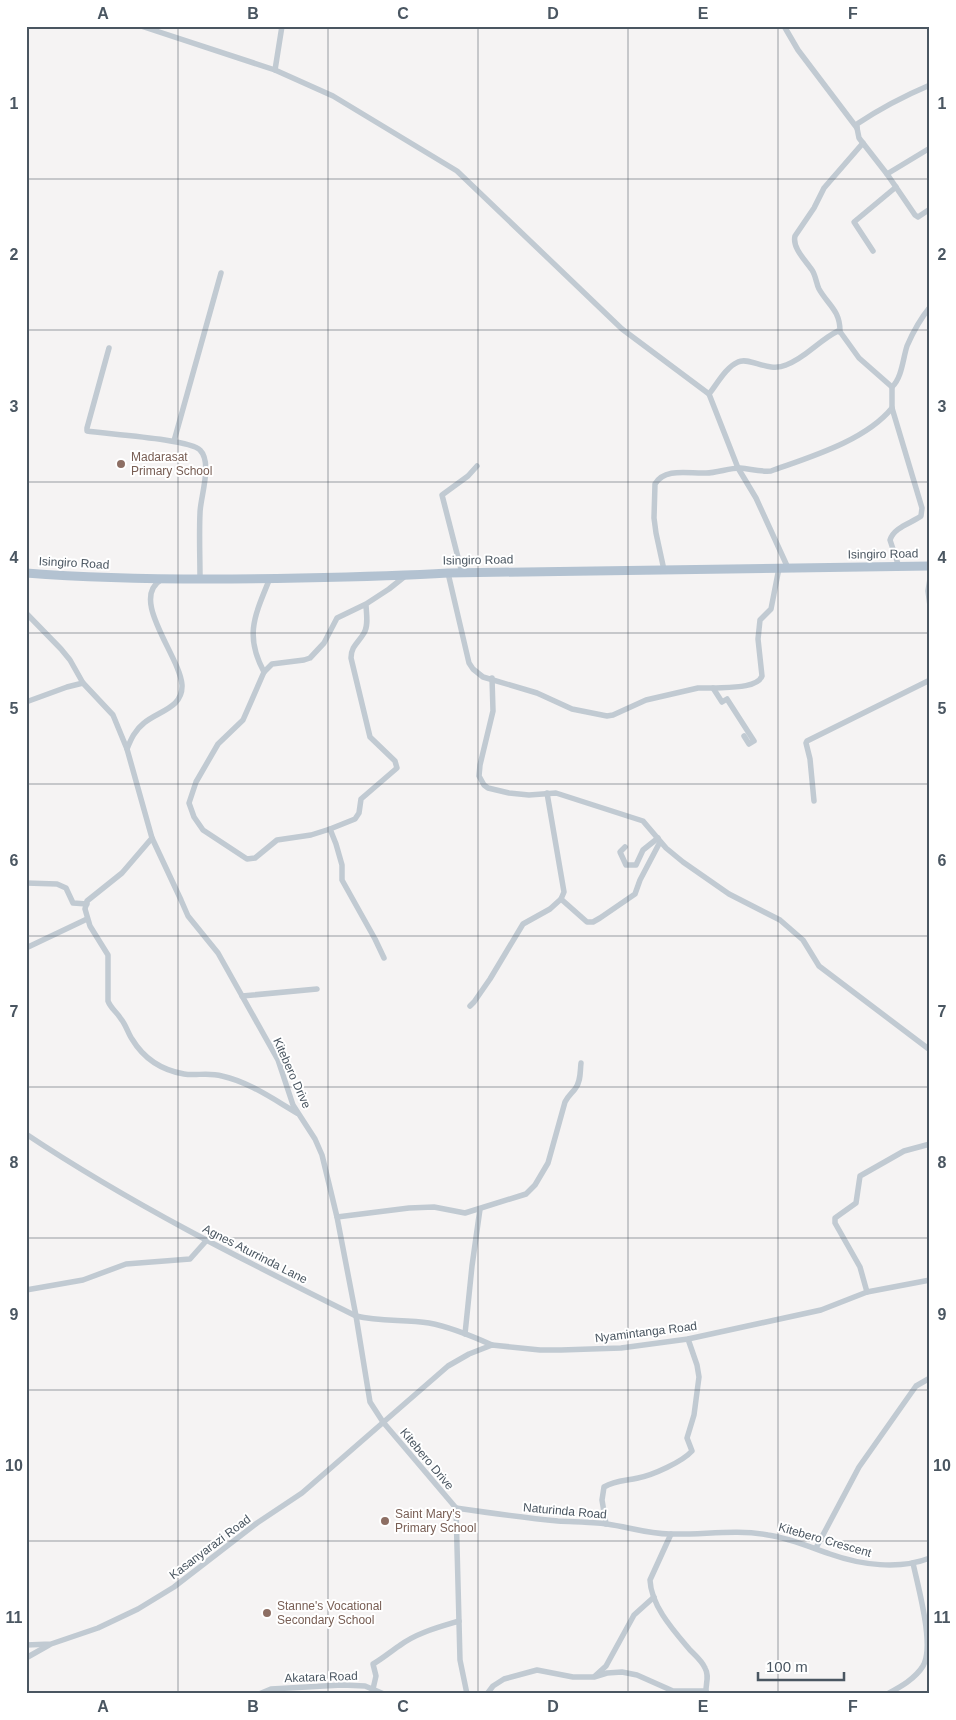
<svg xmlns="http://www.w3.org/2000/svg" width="956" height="1720" font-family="Arial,sans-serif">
	<rect width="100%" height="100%" fill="#f5f3f3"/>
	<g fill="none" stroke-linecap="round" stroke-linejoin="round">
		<g stroke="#c1cad2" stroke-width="5.5">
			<path d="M 141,26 L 275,70 L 333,96 L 457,171 L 622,329 L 709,394 L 738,468 L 756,498 L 788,568"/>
			<path d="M 784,26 L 798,50 L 857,128 L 859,138 L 887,174 L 915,215 L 918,217 L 930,209"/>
			<path d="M 275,70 L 282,26"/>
			<path d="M 857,128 L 857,124 C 881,108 904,96 930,85"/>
			<path d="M 887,174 L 930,148"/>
			<path d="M 873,251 L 854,222 L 896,187"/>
			<path d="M 840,331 C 840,310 828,305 819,289 C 816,283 816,276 812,270 C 806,261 792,248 795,236 L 814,208 L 824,188 L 863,143"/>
			<path d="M 109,348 L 87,428 L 87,431 C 106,434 190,439 200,450 C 213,463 200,498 200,513 C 199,535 200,557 200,579"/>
			<path d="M 892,387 L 892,408 L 922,508 L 921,516 C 912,523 894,527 890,540 L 899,567"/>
			<path d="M 709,394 C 717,384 726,367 738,362 C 749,356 768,373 786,365 C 806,358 819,340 838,331 L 841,333 L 859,358 L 892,387 C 902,378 903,358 907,346 C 913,332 921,318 930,307"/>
			<path d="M 174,441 L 221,273"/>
			<path d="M 664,570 L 656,533 L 654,518 L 655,484 C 665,467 690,474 706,473 C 717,473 729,468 740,468 C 751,469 760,472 771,471 C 810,457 865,441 892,408"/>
			<path d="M 448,573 L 469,663 L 473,669 L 483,677 L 537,693 L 572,709 L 607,716 L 613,715 L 646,700 L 698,688 L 713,688 L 722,702 L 727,699 L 754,741 L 749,744 L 744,736"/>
			<path d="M 462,573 L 442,495 L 468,476 L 477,466"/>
			<path d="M 930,579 L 928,591 L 930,606"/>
			<path d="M 161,580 C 129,599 180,656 182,685 C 183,708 158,711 144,723 C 135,730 131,739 127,749 L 152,838 L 181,900 L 188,916 L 218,953 L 278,1060 L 293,1105 L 315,1139 L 322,1155 L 337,1217 L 356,1316 L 370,1402 L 383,1422 L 456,1508 L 460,1660 L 467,1694"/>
			<path d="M 366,604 L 337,618 L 324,643 L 310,658 L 304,660 L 272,664 L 264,672 L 243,720 L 218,744 L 196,782 L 189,803 L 194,817 L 203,830 L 247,859 L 255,858 L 277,840 L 311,835 L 330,829 L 355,819 L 359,813 L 361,799 L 397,768 L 395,761 L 370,737 L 351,658 C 351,646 359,642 364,633 C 369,625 366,612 366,604 L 389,589 L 404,577"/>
			<path d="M 26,613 L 61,649 L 70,660 L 83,683 L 113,715 L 127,749"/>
			<path d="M 264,672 C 244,635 255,615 270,578"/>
			<path d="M 492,678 L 493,711 L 480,765 L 479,776 L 484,785 L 488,788 L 509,793 L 529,795 L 556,793 L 643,821 L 666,848 L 683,862 L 729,894 L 780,920 L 803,940 L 819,966 L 930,1050"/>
			<path d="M 713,688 C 726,687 757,689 762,676 L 758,639 L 760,620 L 771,609 L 779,568"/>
			<path d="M 26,702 L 67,687 L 83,683"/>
			<path d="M 814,801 L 810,759 L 806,743 L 807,741 L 930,680"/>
			<path d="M 330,829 L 336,844 L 342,865 L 342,880 L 375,939 L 384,958"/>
			<path d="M 152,838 L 122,873 L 87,901 L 85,909 L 90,926 L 108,955 L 108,1001 C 111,1009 117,1012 121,1019 C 126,1025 128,1033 132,1039 C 144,1059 161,1070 184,1074 C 196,1076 208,1072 222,1076 C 249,1082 273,1099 297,1113"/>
			<path d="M 625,847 L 620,852 L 626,865 L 636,865 L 643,850 L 658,838"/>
			<path d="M 26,883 L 57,884 L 66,888 L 73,903 L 87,904"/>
			<path d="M 561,899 L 587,922 L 593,922 L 600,918 L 635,894 L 640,880 L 660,842"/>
			<path d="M 26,948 L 87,919"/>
			<path d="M 242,996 L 317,989"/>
			<path d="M 470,1006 L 474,1002 L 490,979 L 523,924 L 550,909 L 561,899 L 564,892 L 547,793"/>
			<path d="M 26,1134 C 131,1204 243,1260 356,1316 C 380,1322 405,1319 429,1323 C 451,1327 472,1336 492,1345"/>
			<path d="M 337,1217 L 409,1208 L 434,1207 L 465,1213 L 526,1194 L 535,1185 L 548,1163 L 565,1102 C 568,1096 571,1094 575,1089 C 581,1082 580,1071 581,1063"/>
			<path d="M 26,1290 L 83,1280 L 126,1264 L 190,1259 L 206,1241"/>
			<path d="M 867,1292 L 860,1267 L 835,1223 L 835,1218 L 856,1203 L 860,1176 L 904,1151 L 930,1144"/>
			<path d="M 465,1334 L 472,1266 L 480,1209"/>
			<path d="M 456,1508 C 490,1513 524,1518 558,1521 C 574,1522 591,1522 607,1524 C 628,1527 648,1534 670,1534 C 703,1535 736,1529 768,1535 C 789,1538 810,1547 830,1554 C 861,1565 899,1570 930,1558"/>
			<path d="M 606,1524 L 602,1500 L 604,1487 C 616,1480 626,1481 638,1478 C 653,1475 682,1462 692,1451 L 687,1438 L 694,1415 L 699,1377 L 697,1365 L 688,1339"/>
			<path d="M 671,1534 L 650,1580 C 651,1606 674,1631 690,1650 C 695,1655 702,1661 705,1668 C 710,1677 705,1684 706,1694"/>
			<path d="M 816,1548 L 859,1467 L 916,1386 L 930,1378"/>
			<path d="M 26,1645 L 51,1644 L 98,1628 L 138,1609 L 174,1587 L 257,1523 L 302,1493 L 448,1366 L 469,1354 L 492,1345 L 540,1350 L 561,1350 L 621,1348 L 688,1339 L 821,1310 L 867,1292 L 930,1280"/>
			<path d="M 26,1658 L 49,1645"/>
			<path d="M 595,1676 L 606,1666 L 634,1615 L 654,1597"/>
			<path d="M 373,1689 L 376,1676 L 373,1664 C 382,1659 390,1652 399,1646 C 416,1633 439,1627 459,1621"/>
			<path d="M 259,1694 L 271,1689 L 342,1685 L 365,1686 L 384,1694"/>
			<path d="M 487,1694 L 493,1686 L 504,1679 L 537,1670 L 573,1677 L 594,1677 L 607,1673 L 622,1672 L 637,1675 L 673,1691 L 706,1691"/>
			<path d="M 887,1694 C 900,1687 915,1679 923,1666 C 935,1646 918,1587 913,1563"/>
		</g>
		<path stroke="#b3c2d1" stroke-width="9" d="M 26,573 C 117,580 209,580 300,578 C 350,577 399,576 448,573 L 930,566"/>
	</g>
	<path fill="none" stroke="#4a5661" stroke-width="1" stroke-opacity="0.55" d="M 178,26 L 178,1694M 328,26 L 328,1694M 478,26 L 478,1694M 628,26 L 628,1694M 778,26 L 778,1694M 26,179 L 930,179M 26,330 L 930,330M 26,482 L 930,482M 26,633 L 930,633M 26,784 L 930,784M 26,936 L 930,936M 26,1087 L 930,1087M 26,1238 L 930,1238M 26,1390 L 930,1390M 26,1541 L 930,1541"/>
	<g fill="#8d6e63" stroke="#fff" stroke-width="2">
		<circle cx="121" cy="464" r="5"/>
		<circle cx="385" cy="1521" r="5"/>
		<circle cx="267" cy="1613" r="5"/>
	</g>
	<g text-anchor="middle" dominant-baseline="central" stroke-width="4" stroke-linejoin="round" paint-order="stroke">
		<g font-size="12" fill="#785e54" stroke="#fff" text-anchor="start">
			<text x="131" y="457">Madarasat<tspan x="131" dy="14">Primary School</tspan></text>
			<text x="395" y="1514">Saint Mary's<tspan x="395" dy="14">Primary School</tspan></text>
			<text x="277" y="1606">Stanne's Vocational<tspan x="277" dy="14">Secondary School</tspan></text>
		</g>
		<g font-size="12" fill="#4a5661" stroke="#fff">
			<text transform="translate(883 554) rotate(-1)">Isingiro Road</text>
			<text transform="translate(478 560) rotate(-1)">Isingiro Road</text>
			<text transform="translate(74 563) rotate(3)">Isingiro Road</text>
			<text transform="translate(292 1073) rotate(66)">Kitebero Drive</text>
			<text transform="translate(255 1254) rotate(27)">Agnes Aturrinda Lane</text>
			<text transform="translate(646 1332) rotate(-7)">Nyamintanga Road</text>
			<text transform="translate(427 1459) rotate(50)">Kitebero Drive</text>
			<text transform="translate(565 1511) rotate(5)">Naturinda Road</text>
			<text transform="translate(825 1540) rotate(16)">Kitebero Crescent</text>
			<text transform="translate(210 1547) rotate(-37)">Kasanyarazi Road</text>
			<text transform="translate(321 1677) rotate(-2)">Akatara Road</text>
		</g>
	</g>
	<rect width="956" height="1720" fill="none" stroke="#ffffff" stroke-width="55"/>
	<path d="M758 1672v8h86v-8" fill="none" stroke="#4a5661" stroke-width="2.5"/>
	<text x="766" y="1672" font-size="15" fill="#4a5661" stroke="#ffffff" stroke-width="4" paint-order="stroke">100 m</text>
	<rect x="28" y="28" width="900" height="1664" fill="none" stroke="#4a5661" stroke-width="2"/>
	<g font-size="16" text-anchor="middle" font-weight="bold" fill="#4a5661">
		<text x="103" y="19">A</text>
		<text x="253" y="19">B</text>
		<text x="403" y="19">C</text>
		<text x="553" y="19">D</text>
		<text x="703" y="19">E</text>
		<text x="853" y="19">F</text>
		<text x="14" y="109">1</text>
		<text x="942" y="109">1</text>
		<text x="14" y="260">2</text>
		<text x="942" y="260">2</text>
		<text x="14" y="412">3</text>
		<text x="942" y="412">3</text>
		<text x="14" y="563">4</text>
		<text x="942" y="563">4</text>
		<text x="14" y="714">5</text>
		<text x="942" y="714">5</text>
		<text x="14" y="866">6</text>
		<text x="942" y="866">6</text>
		<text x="14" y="1017">7</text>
		<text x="942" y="1017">7</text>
		<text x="14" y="1168">8</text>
		<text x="942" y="1168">8</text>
		<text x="14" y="1320">9</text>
		<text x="942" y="1320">9</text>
		<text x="14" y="1471">10</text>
		<text x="942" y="1471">10</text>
		<text x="14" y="1623">11</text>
		<text x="942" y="1623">11</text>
		<text x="103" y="1712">A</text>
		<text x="253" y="1712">B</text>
		<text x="403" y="1712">C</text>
		<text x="553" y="1712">D</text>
		<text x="703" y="1712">E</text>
		<text x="853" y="1712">F</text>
	</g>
</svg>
